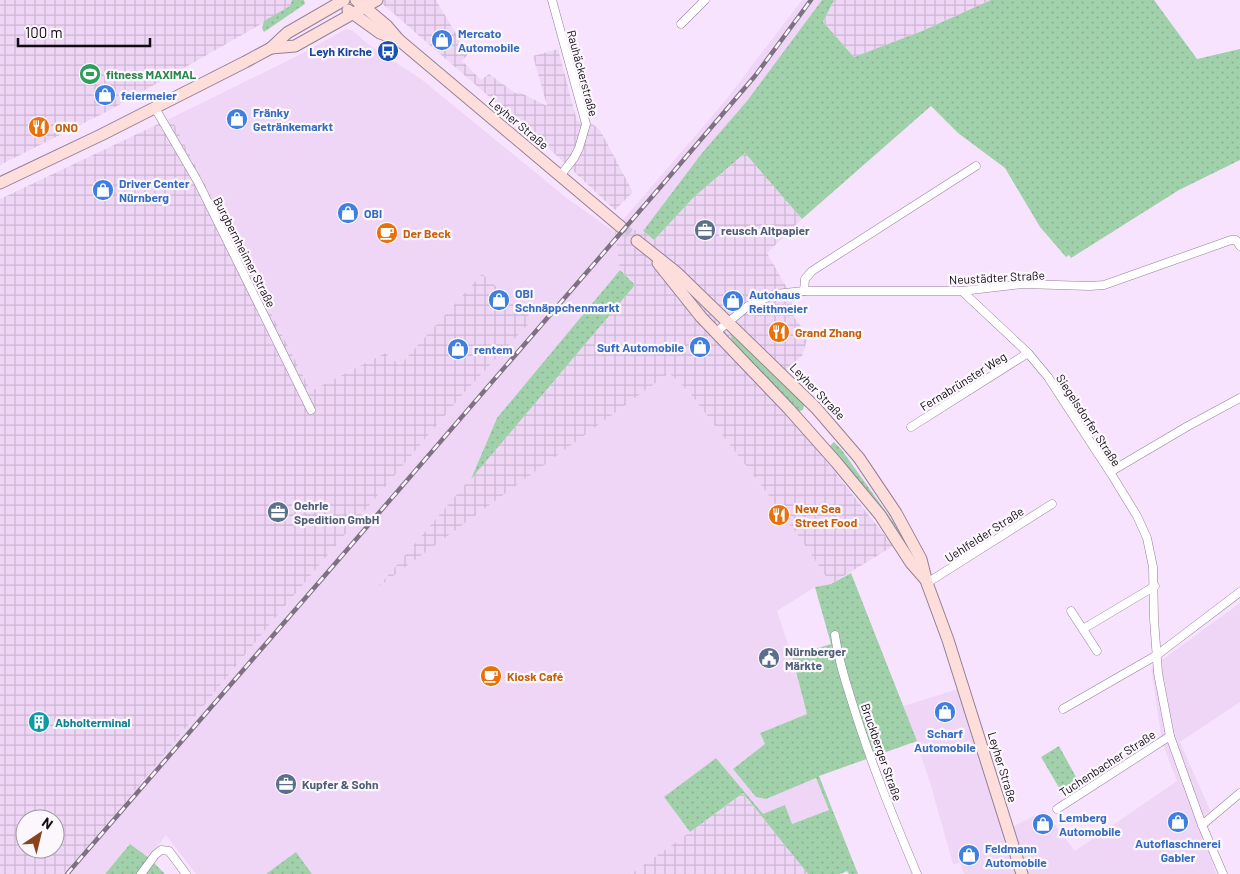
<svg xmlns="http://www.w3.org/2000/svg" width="1240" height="874" font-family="Barlow,sans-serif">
	<defs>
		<pattern id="industrial-grid" width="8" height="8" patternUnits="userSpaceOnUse" patternTransform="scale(1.25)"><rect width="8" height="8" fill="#efd6f6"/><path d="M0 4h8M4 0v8" fill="none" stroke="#ccb6d2"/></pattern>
		<pattern id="grass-dots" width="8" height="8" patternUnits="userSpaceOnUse" patternTransform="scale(1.25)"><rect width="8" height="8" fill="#a1d1ab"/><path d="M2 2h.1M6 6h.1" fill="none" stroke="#8ab292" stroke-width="1.8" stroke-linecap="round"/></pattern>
	</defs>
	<rect width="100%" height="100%" fill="#f8e3fe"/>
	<g fill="#efd6f6">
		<path d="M 802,0 L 822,0 L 747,101 L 702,153 L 643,231 L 616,228 L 725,101 Z"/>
		<path d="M 346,29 L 352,30 L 369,45 L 421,79 L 568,199 L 615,232 L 620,270 L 497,418 L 471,479 L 380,585 L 669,373 L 689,392 L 764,489 L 798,535 L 831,584 L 815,587 L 777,611 L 792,656 L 807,714 L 760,733 L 765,744 L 766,799 L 816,778 L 829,810 L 792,824 L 763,815 L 716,758 L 664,797 L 690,832 L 631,874 L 312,874 L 296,852 L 266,874 L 196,874 L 166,835 L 149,858 L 130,844 L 105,874 L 63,874 L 107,825 L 279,613 L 462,395 L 532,319 L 482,275 L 400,365 L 385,353 L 311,391 L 171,118 L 297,56 Z"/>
		<path d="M 1240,603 L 1240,702 L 1180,742 L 1210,810 L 1199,822 L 1216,874 L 964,874 L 960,863 L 953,864 L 929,779 L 903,706 L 962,688 L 1008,829 L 1044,811 L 1075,851 L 1177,781 L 1162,742 L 1151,668 Z"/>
	</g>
	<g fill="url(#industrial-grid)" fill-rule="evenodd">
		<path d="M 0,0 L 293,0 L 291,7 L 110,110 L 0,165 Z"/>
		<path d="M 378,0 L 436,0 L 468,54 L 462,61 L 481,80 L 489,74 L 515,93 L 519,92 L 547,106 L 533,56 L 558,49 L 577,121 L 594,125 L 600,130 L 633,192 L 615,210 L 555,154 Z"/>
		<path d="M 834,0 L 991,0 L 922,31 L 854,57 L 823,22 Z"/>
		<path d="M 171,118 L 311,391 L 385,353 L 400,365 L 482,274 L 533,319 L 462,395 L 279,613 L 107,825 L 63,874 L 0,874 L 0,199 ZM 25,819 L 55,819 L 55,849 L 25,849 Z"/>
		<path d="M 745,153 L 802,219 L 767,253 L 792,297 L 794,317 L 808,336 L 802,356 L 770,384 L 795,410 L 819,452 L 893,546 L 831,584 L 798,535 L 764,489 L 689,392 L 669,373 L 378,587 L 635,285 L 620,270 L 615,232 L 616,228 L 643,231 L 654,240 L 694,197 Z"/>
		<path d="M 743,793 L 808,874 L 631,874 L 690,832 Z"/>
	</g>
	<g fill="url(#grass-dots)">
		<path d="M 292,0 L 304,0 L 305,4 L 264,32 L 262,28 L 264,21 L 290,6 Z"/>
		<path d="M 822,0 L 834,0 L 823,22 L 854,57 L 922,31 L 991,0 L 1154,0 L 1197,59 L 1240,49 L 1240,160 L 1179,190 L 1071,258 L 1069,255 L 1066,257 L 1040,227 L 1005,168 L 958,133 L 931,106 L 802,219 L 745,153 L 694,197 L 654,240 L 643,231 L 702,153 L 747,101 Z"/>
		<path d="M 620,270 L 635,285 L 471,479 L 497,418 Z"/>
		<path d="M 732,334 L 799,396 L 804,405 L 803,410 L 797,412 L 735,346 L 731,338 Z"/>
		<path d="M 834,442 L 841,449 L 907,541 L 918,562 L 829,447 Z"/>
		<path d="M 851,573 L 917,741 L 819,776 L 858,874 L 849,874 L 847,871 L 840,874 L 808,874 L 743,793 L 690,832 L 664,797 L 716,758 L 763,814 L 785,805 L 792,824 L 829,810 L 816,778 L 766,799 L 756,797 L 733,769 L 765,744 L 760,733 L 807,714 L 792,656 L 831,644 L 815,587 L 831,584 Z"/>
		<path d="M 1059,746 L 1081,786 L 1064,796 L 1041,757 Z"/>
		<path d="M 130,844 L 149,858 L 165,874 L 105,874 Z"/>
		<path d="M 296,852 L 312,874 L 266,874 Z"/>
	</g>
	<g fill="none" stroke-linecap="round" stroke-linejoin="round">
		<path stroke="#d6c3db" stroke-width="11" stroke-dasharray="11 5.5" stroke-linecap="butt" d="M 621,227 L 637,241"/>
		<g stroke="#938098" stroke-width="9">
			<g id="street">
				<path d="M 552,0 L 586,124 L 579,148 L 574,158 L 560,176"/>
				<path d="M 681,24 L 705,0"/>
				<path d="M 155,108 L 198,182 L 311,410"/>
				<path d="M 804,291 L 805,279 L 812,271 L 976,166"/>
				<path d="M 962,291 L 1028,353 L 1048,377 L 1110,472 L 1137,516 L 1147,538 L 1153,567 L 1154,619 L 1158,673 L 1170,736 L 1202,825 L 1223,874"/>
				<path d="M 715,333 L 748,306 L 775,294 L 804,291 L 962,291 L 1023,284 L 1090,286 L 1104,285 L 1231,240 L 1236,240 L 1240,246"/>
				<path d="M 911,427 L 1028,353"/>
				<path d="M 1110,472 L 1188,426 L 1240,398"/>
				<path d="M 927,583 L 1052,504"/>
				<path d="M 1071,611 L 1097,651"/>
				<path d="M 1083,629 L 1155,586"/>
				<path d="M 835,635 C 838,658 845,680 852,702 C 870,761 893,817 917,874"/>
				<path d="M 1063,709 L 1157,655 L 1240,592"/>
				<path d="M 1057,809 L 1170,736"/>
				<path d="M 1202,825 L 1240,793"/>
				<path d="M 141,874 L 155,855 L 161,850 L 169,851 L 186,874"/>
			</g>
		</g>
		<g stroke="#938098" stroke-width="13">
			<g id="secondary">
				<path d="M 356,0 L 387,26 L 399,40 L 621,227"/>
				<path d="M 348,10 L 380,33 L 399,40"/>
				<path d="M 271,48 L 295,46 L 377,0"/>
				<path d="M 0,183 L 101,135 L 245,62 L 271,48 L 287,33 L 344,0"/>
				<path d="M 637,241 L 676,272 L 816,408 L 859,458 L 896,513 L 921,559 L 927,583 L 948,640 L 1022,874"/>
				<path d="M 658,263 L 701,317 L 789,409 L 836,462 L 880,515 L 911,563 L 925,579"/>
			</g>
		</g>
		<use href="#street" stroke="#fff" stroke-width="8"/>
		<use href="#secondary" stroke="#fededb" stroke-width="11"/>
		<g stroke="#7f7183" stroke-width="4.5">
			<path id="rail" d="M 67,874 L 663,184 L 755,76 L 811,0"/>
		</g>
		<use href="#rail" stroke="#fbf7fc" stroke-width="2.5" stroke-dasharray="8" stroke-linecap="butt"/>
	</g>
	<defs>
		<g id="shop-disc" transform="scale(1.125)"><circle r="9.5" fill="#3f7fe0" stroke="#fbf7fc"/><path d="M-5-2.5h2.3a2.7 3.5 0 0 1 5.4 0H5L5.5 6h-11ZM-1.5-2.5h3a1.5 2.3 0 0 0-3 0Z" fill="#fff"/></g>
		<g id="bus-disc" transform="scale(1.125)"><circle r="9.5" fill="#1a4fb4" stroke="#fbf7fc"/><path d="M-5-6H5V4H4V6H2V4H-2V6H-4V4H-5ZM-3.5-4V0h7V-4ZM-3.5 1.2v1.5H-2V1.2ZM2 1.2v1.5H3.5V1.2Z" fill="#fff"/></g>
		<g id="stadium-disc" transform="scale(1.125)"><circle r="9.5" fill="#2e9e5b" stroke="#fbf7fc"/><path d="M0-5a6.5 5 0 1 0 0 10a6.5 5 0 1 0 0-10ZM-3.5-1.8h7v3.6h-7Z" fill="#fff"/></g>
		<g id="restaurant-disc" transform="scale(1.125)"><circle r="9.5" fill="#e8710a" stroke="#fbf7fc"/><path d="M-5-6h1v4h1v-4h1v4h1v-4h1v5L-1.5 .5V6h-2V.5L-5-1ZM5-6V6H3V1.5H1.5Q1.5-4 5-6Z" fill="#fff"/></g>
		<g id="office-disc" transform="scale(1.125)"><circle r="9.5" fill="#5c6f8a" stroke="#fbf7fc"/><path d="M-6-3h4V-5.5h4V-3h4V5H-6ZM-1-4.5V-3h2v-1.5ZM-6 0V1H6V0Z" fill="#fff"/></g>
		<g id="cafe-disc" transform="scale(1.125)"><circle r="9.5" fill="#e8710a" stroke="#fbf7fc"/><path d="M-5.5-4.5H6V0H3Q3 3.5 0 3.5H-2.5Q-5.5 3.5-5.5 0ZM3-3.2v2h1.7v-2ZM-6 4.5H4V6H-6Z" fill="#fff"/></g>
		<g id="civic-disc" transform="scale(1.125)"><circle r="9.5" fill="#5c6f8a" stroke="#fbf7fc"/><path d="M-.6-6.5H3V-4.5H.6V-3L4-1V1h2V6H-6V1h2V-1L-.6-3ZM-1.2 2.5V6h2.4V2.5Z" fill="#fff"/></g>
		<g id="building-disc" transform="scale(1.125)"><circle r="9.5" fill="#0f9aa8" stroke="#fbf7fc"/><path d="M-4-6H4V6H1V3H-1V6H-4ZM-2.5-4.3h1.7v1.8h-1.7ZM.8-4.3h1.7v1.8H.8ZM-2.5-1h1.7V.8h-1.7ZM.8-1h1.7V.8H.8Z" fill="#fff"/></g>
	</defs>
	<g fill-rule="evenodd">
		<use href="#shop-disc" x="442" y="40"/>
		<use href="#bus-disc" x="388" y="51"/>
		<use href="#stadium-disc" x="90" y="74"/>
		<use href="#shop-disc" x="105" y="95"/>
		<use href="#shop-disc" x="237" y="119"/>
		<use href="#restaurant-disc" x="39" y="127"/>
		<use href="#shop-disc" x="103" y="190"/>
		<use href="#shop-disc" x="348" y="213"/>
		<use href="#office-disc" x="705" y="230"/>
		<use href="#cafe-disc" x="387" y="233"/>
		<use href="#shop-disc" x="499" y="300"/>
		<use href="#shop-disc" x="733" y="301"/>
		<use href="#restaurant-disc" x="779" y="332"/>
		<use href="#shop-disc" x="700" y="347"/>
		<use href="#shop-disc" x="458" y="349"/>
		<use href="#office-disc" x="278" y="512"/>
		<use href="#restaurant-disc" x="779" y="515"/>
		<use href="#civic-disc" x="769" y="658"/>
		<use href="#cafe-disc" x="491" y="676"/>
		<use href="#shop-disc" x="945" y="712"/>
		<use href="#building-disc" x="39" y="722"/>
		<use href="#office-disc" x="286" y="784"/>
		<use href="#shop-disc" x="1178" y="822"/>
		<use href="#shop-disc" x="1043" y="824"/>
		<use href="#shop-disc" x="969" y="855"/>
	</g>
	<g text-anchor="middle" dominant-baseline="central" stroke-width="4.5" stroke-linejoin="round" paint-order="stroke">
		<g font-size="12" font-weight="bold" fill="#366cbe" stroke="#fbf7fc" text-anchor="start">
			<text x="458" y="33">Mercato<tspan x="458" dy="14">Automobile</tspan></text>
			<text x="121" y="95">feiermeier</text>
			<text x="253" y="112">Fränky<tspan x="253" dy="14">Getränkemarkt</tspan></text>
			<text x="119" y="183">Driver Center<tspan x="119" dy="14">Nürnberg</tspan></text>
			<text x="364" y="213">OBI</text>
			<text x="515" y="293">OBI<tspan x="515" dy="14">Schnäppchenmarkt</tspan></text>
			<text x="749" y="294">Autohaus<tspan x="749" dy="14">Reithmeier</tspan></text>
			<text x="684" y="347" text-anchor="end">Suft Automobile</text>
			<text x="474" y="349">rentem</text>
			<text x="945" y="733" text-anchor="middle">Scharf<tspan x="945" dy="14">Automobile</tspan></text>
			<text x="1059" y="817">Lemberg<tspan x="1059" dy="14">Automobile</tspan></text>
			<text x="1178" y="843" text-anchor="middle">Autoflaschnerei<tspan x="1178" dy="14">Gabler</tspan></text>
			<text x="985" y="848">Feldmann<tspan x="985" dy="14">Automobile</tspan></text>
		</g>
		<g font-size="12" font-weight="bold" fill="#164399" stroke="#fbf7fc" text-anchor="end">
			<text x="372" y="51">Leyh Kirche</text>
		</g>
		<g font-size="12" fill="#120b14" stroke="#fbf7fc">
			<text transform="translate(583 73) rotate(75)">Rauhäckerstraße</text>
			<text transform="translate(519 123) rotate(40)">Leyher Straße</text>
			<text transform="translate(245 252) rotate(63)">Burgbernheimer Straße</text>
			<text transform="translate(997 277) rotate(-3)">Neustädter Straße</text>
			<text transform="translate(963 381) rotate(-32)">Fernabrünster Weg</text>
			<text transform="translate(818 391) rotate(46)">Leyher Straße</text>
			<text transform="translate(1089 420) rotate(57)">Siegelsdorfer Straße</text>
			<text transform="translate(984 534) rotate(-33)">Uehlfelder Straße</text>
			<text transform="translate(882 752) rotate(71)">Bruckberger Straße</text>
			<text transform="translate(1107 763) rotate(-33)">Tuchenbacher Straße</text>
			<text transform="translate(1003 767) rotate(73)">Leyher Straße</text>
		</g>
		<g font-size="12" font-weight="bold" fill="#27864d" stroke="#fbf7fc" text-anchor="start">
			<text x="106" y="74">fitness MAXIMAL</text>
		</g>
		<g font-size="12" font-weight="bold" fill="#c56008" stroke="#fbf7fc" text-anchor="start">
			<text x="55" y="127">ONO</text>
			<text x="403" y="233">Der Beck</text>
			<text x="795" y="332">Grand Zhang</text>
			<text x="795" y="508">New Sea<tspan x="795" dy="14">Street Food</tspan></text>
			<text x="507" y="676">Kiosk Café</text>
		</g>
		<g font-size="12" font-weight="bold" fill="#4e5e75" stroke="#fbf7fc" text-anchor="start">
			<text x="721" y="230">reusch Altpapier</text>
			<text x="294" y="505">Oehrle<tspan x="294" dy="14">Spedition GmbH</tspan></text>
			<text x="785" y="651">Nürnberger<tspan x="785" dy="14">Märkte</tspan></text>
			<text x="302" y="784">Kupfer &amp; Sohn</text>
		</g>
		<g font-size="12" font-weight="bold" fill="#0d838f" stroke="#fbf7fc" text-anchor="start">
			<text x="55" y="722">Abholterminal</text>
		</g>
	</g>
	<g transform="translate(40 834) rotate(35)"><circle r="24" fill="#fbf7fc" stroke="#9e999f"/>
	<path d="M0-4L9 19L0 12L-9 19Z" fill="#88431c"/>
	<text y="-8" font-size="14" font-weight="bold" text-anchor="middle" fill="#120b14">N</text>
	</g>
	<path d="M18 38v8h132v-8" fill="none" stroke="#120b14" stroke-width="2.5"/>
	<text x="25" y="38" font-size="15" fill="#120b14" stroke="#fbf7fc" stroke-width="4" paint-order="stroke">100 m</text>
</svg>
